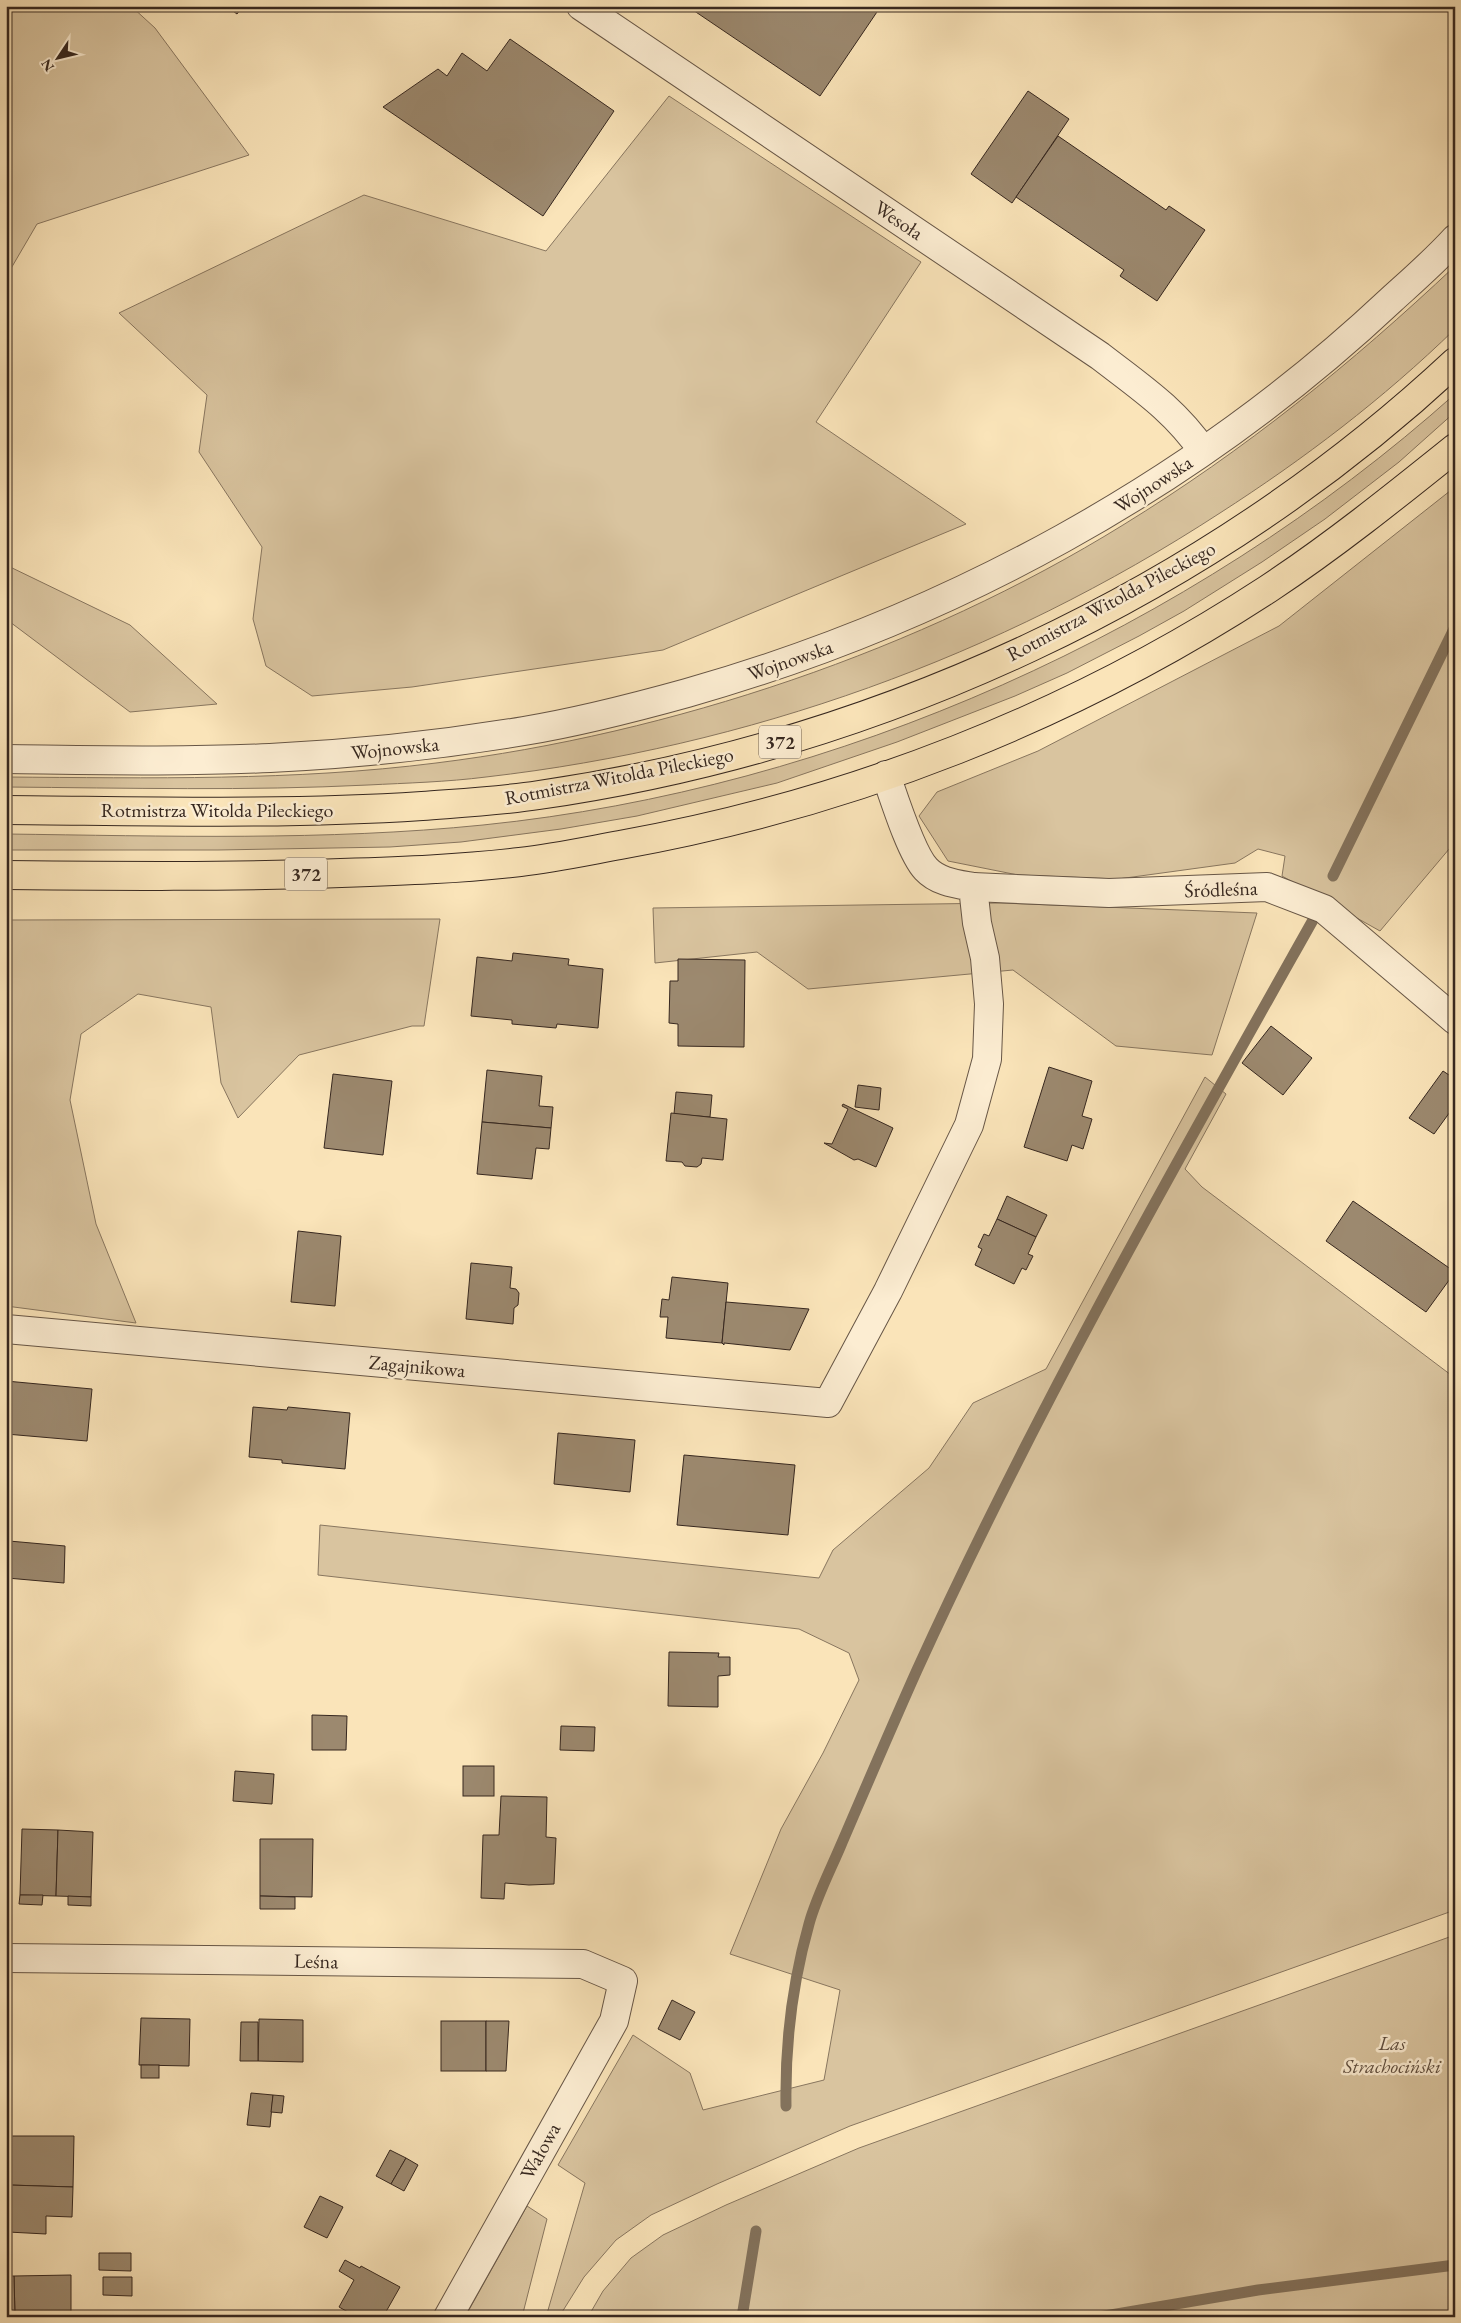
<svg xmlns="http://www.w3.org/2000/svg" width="1461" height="2323" font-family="'EB Garamond',serif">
	<rect width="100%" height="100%" fill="#fae4b9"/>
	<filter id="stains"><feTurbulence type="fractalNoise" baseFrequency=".004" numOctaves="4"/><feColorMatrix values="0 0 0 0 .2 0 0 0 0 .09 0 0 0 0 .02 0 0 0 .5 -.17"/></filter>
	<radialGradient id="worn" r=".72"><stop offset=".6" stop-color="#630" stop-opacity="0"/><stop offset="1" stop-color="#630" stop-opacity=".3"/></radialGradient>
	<g fill="#d9c49f" stroke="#88765f">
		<path d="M 12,6 L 131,6 L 155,28 L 249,155 L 37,224 L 6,277 L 6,12 Z"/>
		<path d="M 669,96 L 921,262 L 816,422 L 966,524 L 663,650 L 412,687 L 312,696 L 266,666 L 253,619 L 262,547 L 199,452 L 207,395 L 119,313 L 364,195 L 546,251 Z"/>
		<path d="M 1455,266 L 1455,329 C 1383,399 1304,459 1220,513 C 999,657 748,747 486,777 C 447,782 407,783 368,785 C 248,791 127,788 6,787 L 6,777 C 149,778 294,781 436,763 C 671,734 921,650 1123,525 C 1245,450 1351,364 1455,266 Z"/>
		<path d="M 1455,394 L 1455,412 L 1399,462 L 1325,519 L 1262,562 L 1184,611 L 1139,636 L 1067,673 L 1015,696 L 897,742 L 777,783 L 637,816 L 561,829 L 461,842 L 390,847 L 218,850 L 6,850 L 6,834 C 165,836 325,841 483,825 C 837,789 1190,631 1455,394 Z"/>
		<path d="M 1455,487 L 1455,842 L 1380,931 L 1282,876 L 1285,856 L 1258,849 L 1235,863 L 1118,879 L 1018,875 L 948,861 L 919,816 L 937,792 L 1038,751 L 1279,626 Z"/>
		<path d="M 6,565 L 130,625 L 217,704 L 130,712 L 6,619 Z"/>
		<path d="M 1001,903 L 1257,913 L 1212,1055 L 1116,1046 L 1013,970 L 808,989 L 757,952 L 655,963 L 653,908 Z"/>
		<path d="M 440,919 L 424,1026 L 412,1026 L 299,1055 L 238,1118 L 221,1083 L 211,1007 L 138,994 L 81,1034 L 70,1100 L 96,1224 L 136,1323 L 6,1306 L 6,920 Z"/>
		<path d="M 1205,1077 L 1226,1094 L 1185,1169 L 1202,1187 L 1455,1378 L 1455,1910 L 850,2126 L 717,2184 L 651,2215 L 616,2240 L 584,2277 L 559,2317 L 546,2317 L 585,2183 L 558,2165 L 633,2035 L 690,2073 L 703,2110 L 824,2080 L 840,1990 L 730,1954 L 781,1829 L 823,1753 L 859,1680 L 849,1653 L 799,1629 L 318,1575 L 320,1525 L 819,1578 L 833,1550 L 929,1468 L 973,1403 L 1046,1369 Z"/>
		<path d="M 1455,1935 L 1455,2317 L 588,2317 L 603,2291 L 631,2258 L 663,2235 L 726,2205 L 859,2148 Z"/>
		<path d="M 527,2206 L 547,2219 L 522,2317 L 465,2317 Z"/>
	</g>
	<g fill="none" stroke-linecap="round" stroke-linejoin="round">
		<g stroke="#83725c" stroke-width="11">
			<path d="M 1333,876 L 1455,627"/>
			<path d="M 786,2106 C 785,2045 792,1984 809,1924 C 816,1898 830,1871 841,1845 C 866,1787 891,1728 917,1670 C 1034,1413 1174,1167 1313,920"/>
			<path d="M 742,2317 L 756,2231"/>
			<path d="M 1099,2317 L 1258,2290 L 1455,2265"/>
		</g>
	</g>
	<g fill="#9c896f" stroke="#36271f">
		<path d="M 226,6 L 243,6 L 237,14 Z"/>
		<path d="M 687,6 L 881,6 L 820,96 Z"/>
		<path d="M 510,39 L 614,111 L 543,216 L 383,107 L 438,69 L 447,76 L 462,53 L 487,71 Z"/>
		<path d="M 1028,91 L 1069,119 L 1012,203 L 971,174 Z"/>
		<path d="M 1058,136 L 1166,210 L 1169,206 L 1205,230 L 1157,301 L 1120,276 L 1124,270 L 1016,197 Z"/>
		<path d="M 513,953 L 569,959 L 568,965 L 603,969 L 598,1028 L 557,1024 L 556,1028 L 512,1024 L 512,1020 L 471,1016 L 477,957 L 512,961 Z"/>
		<path d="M 678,959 L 745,960 L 744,1047 L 678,1046 L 678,1024 L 669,1023 L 670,981 L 678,981 Z"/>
		<path d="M 1271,1026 L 1312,1058 L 1283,1095 L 1242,1063 Z"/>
		<path d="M 1049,1067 L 1092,1081 L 1082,1116 L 1092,1119 L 1083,1149 L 1072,1145 L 1067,1161 L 1024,1147 Z"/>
		<path d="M 487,1070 L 542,1076 L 539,1106 L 553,1107 L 551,1128 L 482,1122 Z"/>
		<path d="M 1443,1071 L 1455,1079 L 1455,1105 L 1434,1134 L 1409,1118 Z"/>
		<path d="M 333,1074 L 392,1081 L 383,1155 L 324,1148 Z"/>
		<path d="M 858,1085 L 881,1088 L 879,1110 L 855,1107 Z"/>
		<path d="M 676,1092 L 712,1095 L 710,1117 L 674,1114 Z"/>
		<path d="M 843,1104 L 893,1128 L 876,1167 L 858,1159 L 854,1160 L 824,1143 L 832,1144 L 848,1109 L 842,1106 Z"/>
		<path d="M 671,1113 L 727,1119 L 723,1160 L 702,1158 L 701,1164 L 697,1167 L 685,1166 L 682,1162 L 666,1161 Z"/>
		<path d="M 482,1122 L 551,1128 L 549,1149 L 536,1148 L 532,1179 L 477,1174 Z"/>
		<path d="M 1007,1196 L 1047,1215 L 1036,1237 L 997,1219 Z"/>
		<path d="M 1353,1201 L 1455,1272 L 1426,1312 L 1326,1241 Z"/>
		<path d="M 997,1219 L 1036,1237 L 1028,1254 L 1033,1256 L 1026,1270 L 1022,1268 L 1014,1284 L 975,1265 L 982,1249 L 978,1247 L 984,1234 L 989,1236 Z"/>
		<path d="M 298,1231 L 341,1236 L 335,1306 L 291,1302 Z"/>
		<path d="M 471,1263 L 512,1267 L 510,1288 L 516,1289 L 519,1293 L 518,1305 L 514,1308 L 513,1324 L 466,1319 Z"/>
		<path d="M 672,1277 L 728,1283 L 722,1343 L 666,1338 L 668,1317 L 660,1317 L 662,1299 L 669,1300 Z"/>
		<path d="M 726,1302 L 809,1309 L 790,1350 L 724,1343 L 724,1345 L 722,1343 Z"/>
		<path d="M 6,1381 L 92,1389 L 87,1441 L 6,1434 Z"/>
		<path d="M 253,1407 L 287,1410 L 288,1407 L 350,1413 L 345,1469 L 282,1463 L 282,1460 L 249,1457 Z"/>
		<path d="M 558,1433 L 635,1440 L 630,1492 L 554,1484 Z"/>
		<path d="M 684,1455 L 795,1465 L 788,1535 L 677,1525 Z"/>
		<path d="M 6,1541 L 9,1541 L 7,1578 L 6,1578 Z"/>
		<path d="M 9,1541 L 65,1546 L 64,1583 L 7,1578 Z"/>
		<path d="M 669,1652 L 719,1653 L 718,1657 L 730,1657 L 730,1675 L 718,1676 L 718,1707 L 668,1706 Z"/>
		<path d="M 312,1715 L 347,1716 L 346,1750 L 312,1750 Z"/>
		<path d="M 561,1726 L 595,1727 L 594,1751 L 560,1750 Z"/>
		<rect x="463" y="1766" width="31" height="30"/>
		<path d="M 235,1771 L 274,1774 L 272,1804 L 233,1801 Z"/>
		<path d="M 501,1796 L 547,1797 L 546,1837 L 556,1838 L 554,1884 L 529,1885 L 505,1883 L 504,1899 L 481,1898 L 483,1835 L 499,1835 Z"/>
		<path d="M 22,1829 L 58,1830 L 56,1896 L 20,1895 Z"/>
		<path d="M 58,1830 L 93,1832 L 91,1897 L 56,1896 Z"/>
		<path d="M 260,1839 L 313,1839 L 312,1897 L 260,1896 Z"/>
		<path d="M 20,1895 L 43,1895 L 42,1905 L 19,1904 Z"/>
		<path d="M 68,1896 L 91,1897 L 91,1906 L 68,1905 Z"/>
		<path d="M 260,1896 L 295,1897 L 295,1909 L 260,1909 Z"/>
		<path d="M 672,2000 L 695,2012 L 680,2040 L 658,2029 Z"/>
		<path d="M 141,2018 L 190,2019 L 189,2066 L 139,2065 Z"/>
		<path d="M 259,2019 L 303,2020 L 303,2062 L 258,2061 Z"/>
		<rect x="441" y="2021" width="45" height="50"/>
		<path d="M 486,2021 L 509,2021 L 506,2071 L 486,2071 Z"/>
		<path d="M 241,2022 L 258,2022 L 258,2061 L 240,2061 Z"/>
		<rect x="141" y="2065" width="18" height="13"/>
		<path d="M 251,2093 L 273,2095 L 270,2127 L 247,2125 Z"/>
		<path d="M 273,2095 L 284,2096 L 282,2113 L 271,2112 Z"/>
		<path d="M 11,2136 L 74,2136 L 73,2187 L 9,2185 Z"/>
		<path d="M 390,2150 L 406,2158 L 391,2184 L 376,2176 Z"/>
		<path d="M 406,2158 L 418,2165 L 404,2191 L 391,2184 Z"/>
		<path d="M 9,2185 L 73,2187 L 72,2217 L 46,2216 L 46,2234 L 8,2232 Z"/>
		<path d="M 320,2196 L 343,2207 L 327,2238 L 304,2227 Z"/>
		<path d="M 6,2241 L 11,2241 L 10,2270 L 6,2270 Z"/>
		<path d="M 99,2253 L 131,2253 L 131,2271 L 99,2270 Z"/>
		<path d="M 345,2260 L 360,2268 L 361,2266 L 400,2287 L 383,2317 L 357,2317 L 339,2307 L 354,2280 L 339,2271 Z"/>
		<path d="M 71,2275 L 71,2317 L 15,2317 L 14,2276 Z"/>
		<path d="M 6,2276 L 14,2276 L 15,2317 L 6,2317 Z"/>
		<path d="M 103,2277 L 132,2277 L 132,2296 L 103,2295 Z"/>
	</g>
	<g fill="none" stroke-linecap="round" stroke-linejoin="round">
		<g stroke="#675646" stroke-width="30">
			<g id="minor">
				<path d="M 581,6 L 1100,356 C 1140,387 1174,409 1203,451"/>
				<path d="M 6,759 C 94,760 182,762 270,758 C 355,754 440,745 524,731 C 579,722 633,708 687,693 C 948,619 1193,486 1391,300 C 1413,280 1435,261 1455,239"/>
				<path d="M 973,887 L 1109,893 L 1267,887 L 1324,909 L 1455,1020"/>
				<path d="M 6,1329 L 828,1403 L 888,1291 L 969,1125 L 987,1059 L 989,1004 L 985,958 L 977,923 L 973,887 C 957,884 938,882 926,869 C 911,853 894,798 886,775"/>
				<path d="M 6,1958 L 583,1964 L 623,1981 L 614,2021 L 448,2317"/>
			</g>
		</g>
		<g stroke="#36271f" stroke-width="30">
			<g id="major">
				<path d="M 6,810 C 145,811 284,815 422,806 C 461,803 501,801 539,795 C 877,746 1205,595 1455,362"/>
				<path d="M 6,875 C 118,876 230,877 341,873 C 401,871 461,869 520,862 C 554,858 587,851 620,845 C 850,804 1072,717 1268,589 C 1333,546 1394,497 1455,448"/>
			</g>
		</g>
		<use href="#minor" stroke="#fcedd2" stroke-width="28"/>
		<use href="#major" stroke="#fae4b9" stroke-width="28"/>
	</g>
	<g text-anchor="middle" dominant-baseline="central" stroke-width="5" stroke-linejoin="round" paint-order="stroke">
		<g fill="#fcedd2" stroke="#716255" stroke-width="1">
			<rect x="759" y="725.5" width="42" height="33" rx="4"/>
			<rect x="285" y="857.5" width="42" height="33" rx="4"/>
		</g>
		<g font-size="19" font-weight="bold" fill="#36271f">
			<text x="780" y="742">372</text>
			<text x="306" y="874">372</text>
		</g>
		<g font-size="20" fill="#36271f" stroke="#fcedd2">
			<text transform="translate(899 220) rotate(34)">Wesoła</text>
			<text transform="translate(1153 484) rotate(-33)">Wojnowska</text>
			<text transform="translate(1111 601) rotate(-28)">Rotmistrza Witolda Pileckiego</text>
			<text transform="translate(790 660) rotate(-19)">Wojnowska</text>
			<text transform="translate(395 748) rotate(-6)">Wojnowska</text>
			<text transform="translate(619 776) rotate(-11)">Rotmistrza Witolda Pileckiego</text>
			<text x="217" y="810">Rotmistrza Witolda Pileckiego</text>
			<text transform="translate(1221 889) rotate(-2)">Śródleśna</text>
			<text transform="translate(417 1366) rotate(5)">Zagajnikowa</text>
			<text transform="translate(316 1961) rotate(1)">Leśna</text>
			<text transform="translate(540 2151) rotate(-61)">Wałowa</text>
		</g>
		<g font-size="20" font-style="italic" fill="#5f4e3f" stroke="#fcedd2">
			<text x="1392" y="2043">Las<tspan x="1392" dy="23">Strachociński</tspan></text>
		</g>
	</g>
	<rect width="1461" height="2323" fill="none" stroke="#fae4b9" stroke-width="25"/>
	<rect x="8" y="8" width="1446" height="2308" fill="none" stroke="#36271f" stroke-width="2.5"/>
	<rect x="12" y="12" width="1436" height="2298" fill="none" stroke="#36271f"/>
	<g transform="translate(58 58) rotate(235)" stroke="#fcedd2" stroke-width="4" paint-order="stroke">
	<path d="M0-4L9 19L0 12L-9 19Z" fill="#36271f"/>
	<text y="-8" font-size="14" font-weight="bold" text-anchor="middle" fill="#36271f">N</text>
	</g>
	<rect width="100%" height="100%" filter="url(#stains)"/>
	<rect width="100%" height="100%" fill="url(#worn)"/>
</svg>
